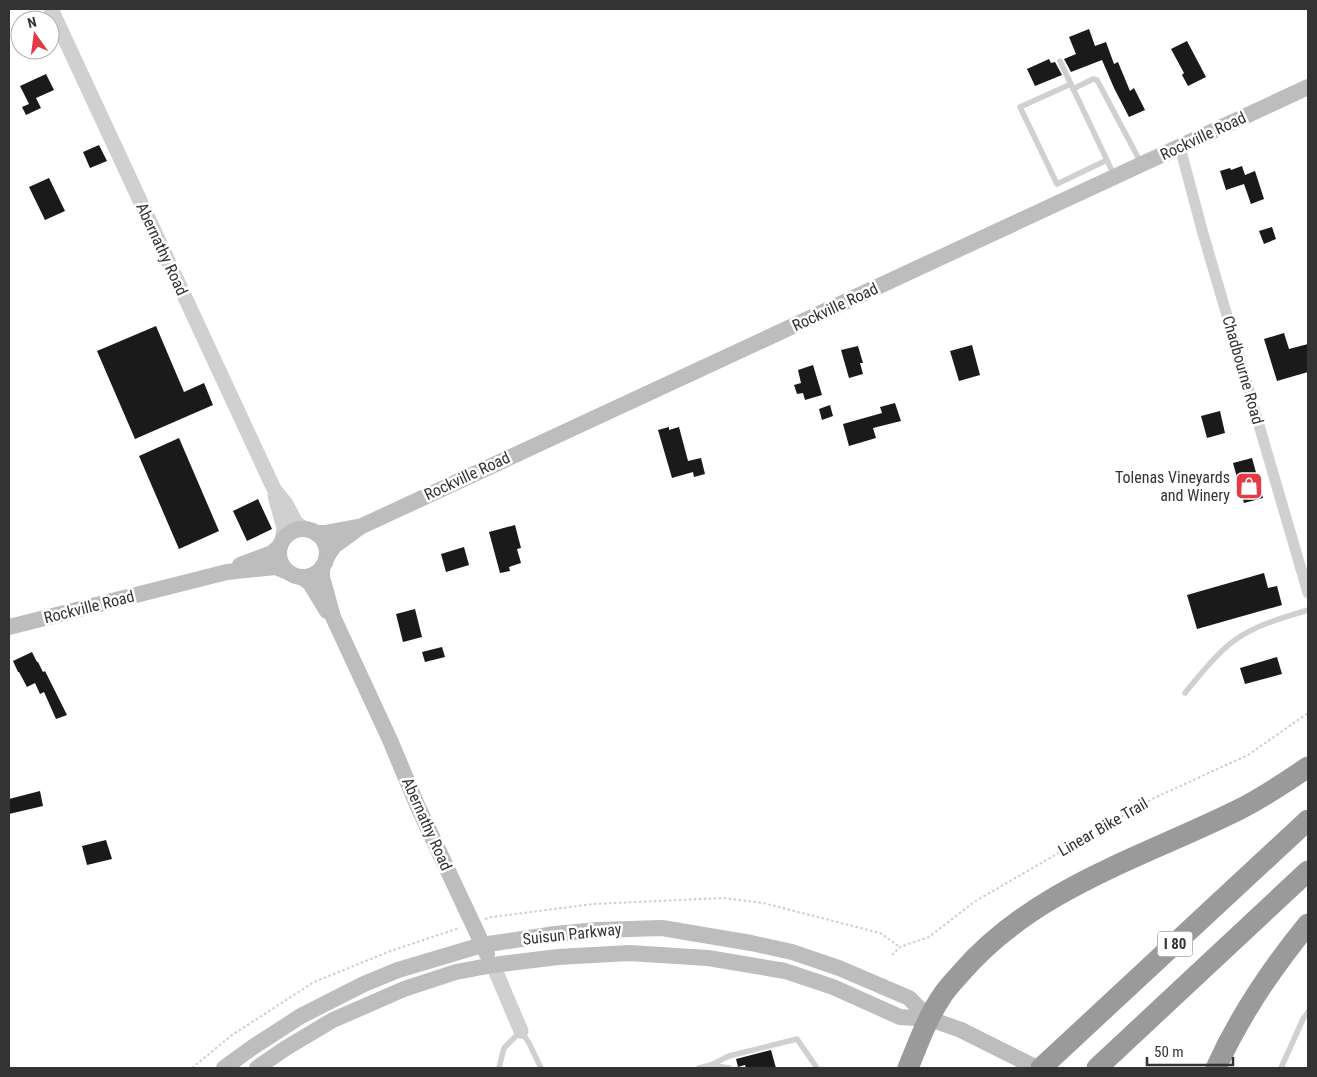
<svg xmlns="http://www.w3.org/2000/svg" width="1317" height="1077" font-family="'Roboto Condensed',sans-serif">
	<rect width="100%" height="100%" fill="#fff"/>
	<g fill="#1a1a1a">
		<path d="M 1089,29 L 1095,46 L 1106,42 L 1114,64 L 1118,62 L 1130,91 L 1134,88 L 1145,110 L 1129,117 L 1114,88 L 1102,60 L 1071,72 L 1064,59 L 1076,54 L 1069,37 Z"/>
		<path d="M 1187,41 L 1206,77 L 1188,86 L 1182,75 L 1184,73 L 1171,49 Z"/>
		<path d="M 1049,59 L 1051,63 L 1055,62 L 1062,75 L 1035,86 L 1027,69 Z"/>
		<path d="M 46,74 L 54,90 L 36,98 L 41,108 L 26,115 L 22,107 L 29,104 L 20,86 Z"/>
		<path d="M 99,145 L 107,161 L 90,168 L 83,152 Z"/>
		<path d="M 1242,166 L 1245,175 L 1255,171 L 1264,199 L 1251,204 L 1244,184 L 1226,190 L 1220,171 L 1230,168 L 1231,170 Z"/>
		<path d="M 49,178 L 65,211 L 45,220 L 29,187 Z"/>
		<path d="M 1272,227 L 1276,239 L 1264,244 L 1259,231 Z"/>
		<path d="M 156,326 L 184,392 L 204,383 L 213,405 L 135,439 L 97,351 Z"/>
		<path d="M 1284,333 L 1289,349 L 1308,344 L 1308,372 L 1277,381 L 1264,339 Z"/>
		<path d="M 972,345 L 980,375 L 959,381 L 950,351 Z"/>
		<path d="M 858,346 L 863,363 L 860,363 L 863,374 L 849,378 L 841,350 Z"/>
		<path d="M 813,365 L 822,395 L 805,400 L 803,393 L 797,394 L 794,385 L 801,383 L 798,370 Z"/>
		<path d="M 895,403 L 901,421 L 873,428 L 876,438 L 849,446 L 843,424 L 882,413 L 880,407 Z"/>
		<path d="M 830,405 L 833,416 L 822,420 L 819,409 Z"/>
		<path d="M 1220,411 L 1225,433 L 1207,438 L 1201,416 Z"/>
		<path d="M 669,427 L 669,430 L 679,427 L 688,461 L 701,458 L 705,474 L 694,477 L 693,472 L 672,478 L 658,430 Z"/>
		<path d="M 179,438 L 219,531 L 179,549 L 139,456 Z"/>
		<path d="M 1252,458 L 1263,498 L 1244,503 L 1233,463 Z"/>
		<path d="M 258,499 L 272,529 L 247,541 L 233,511 Z"/>
		<path d="M 515,525 L 521,548 L 517,549 L 521,563 L 509,567 L 510,571 L 500,573 L 489,532 Z"/>
		<path d="M 464,547 L 469,565 L 446,572 L 441,554 Z"/>
		<path d="M 1264,573 L 1268,588 L 1277,586 L 1282,605 L 1197,629 L 1187,595 Z"/>
		<path d="M 415,609 L 422,637 L 403,642 L 396,614 Z"/>
		<path d="M 442,647 L 445,657 L 425,662 L 422,652 Z"/>
		<path d="M 32,652 L 37,662 L 38,662 L 43,672 L 45,671 L 67,715 L 56,719 L 44,692 L 40,694 L 35,683 L 27,687 L 19,672 L 18,672 L 13,661 Z"/>
		<path d="M 1277,657 L 1282,674 L 1245,684 L 1240,668 Z"/>
		<path d="M 40,791 L 43,806 L 9,814 L 9,799 Z"/>
		<path d="M 106,840 L 112,859 L 87,865 L 82,846 Z"/>
		<path d="M 771,1050 L 776,1068 L 746,1068 L 745,1065 L 738,1067 L 736,1059 Z"/>
	</g>
	<g fill="none" stroke-linecap="round" stroke-linejoin="round">
		<g stroke="#cdcdcd" stroke-width="2" stroke-dasharray="2.5 2.5" stroke-linecap="butt">
			<path d="M 485,919 L 492,917 L 593,904 L 723,898 L 763,903 L 880,933 L 900,947"/>
			<path d="M 892,955 L 900,947 L 929,937 L 974,902 L 1152,799 L 1248,755 L 1308,713"/>
			<path d="M 192,1068 L 232,1035 L 314,982 L 388,952 L 459,928"/>
		</g>
		<g stroke="#d0d0d0" stroke-width="5.5">
			<path d="M 1060,61 L 1114,175"/>
			<path d="M 1071,84 L 1020,107 L 1057,184 L 1107,160"/>
			<path d="M 1073,89 L 1093,79 L 1097,80 L 1141,163"/>
			<path d="M 1185,693 C 1197,678 1210,662 1224,649 C 1247,627 1279,619 1308,610"/>
			<path d="M 711,1065 L 729,1068"/>
			<path d="M 499,1068 L 504,1048 L 521,1031 L 529,1043 L 541,1068"/>
			<path d="M 699,1068 L 711,1065 L 729,1056 L 797,1039 L 817,1068"/>
			<path d="M 1281,1068 L 1303,1019 L 1308,1012"/>
		</g>
		<path stroke="#d0d0d0" stroke-width="11" d="M 1180,147 L 1202,230 L 1308,593"/>
		<g stroke="#d0d0d0" stroke-width="15">
			<path d="M 51,9 L 274,489 L 286,504 L 296,523 L 307,530"/>
			<path d="M 275,496 L 284,528 L 282,541"/>
			<path d="M 493,965 L 521,1031"/>
		</g>
		<g stroke="#bdbdbd" stroke-width="16">
			<circle cx="303" cy="553" r="24"/>
			<path d="M 316,533 L 325,533 L 362,526 L 1308,87"/>
			<path d="M 326,558 L 334,546 L 360,527"/>
			<path d="M 240,565 L 272,553 L 280,546"/>
			<path d="M 322,567 L 322,577 L 333,617 L 390,740 L 418,807 L 487,954"/>
			<path d="M 302,577 L 310,583 L 327,611"/>
			<path d="M 9,627 L 227,572 L 276,567 L 288,572"/>
			<path d="M 224,1068 L 253,1047 L 301,1016 L 364,984 L 398,970 L 482,945 L 555,934 L 597,930 L 662,928 L 751,943 L 792,952 L 839,968 L 909,998 L 930,1019"/>
			<path d="M 257,1068 L 286,1048 L 333,1020 L 404,989 L 456,972 L 493,965 L 558,957 L 629,953 L 708,958 L 785,971 L 833,987 L 900,1017 L 930,1019 L 961,1030 L 1037,1068"/>
		</g>
		<g stroke="#9a9a9a" stroke-width="21">
			<path d="M 908,1068 C 918,1044 927,1018 942,996 C 947,988 955,980 961,973 C 1034,888 1144,857 1240,809 C 1264,797 1286,782 1308,767"/>
			<path d="M 1041,1068 L 1308,820"/>
			<path d="M 1097,1068 L 1308,871"/>
			<path d="M 1216,1068 C 1239,1017 1272,968 1308,924"/>
		</g>
	</g>
	<defs>
		<g id="shop-square" transform="scale(1.4375)"><rect x="-9" y="-9" width="18" height="18" rx="4" fill="#e63946" stroke="#fff"/><path d="M-5-2.5h2.3a2.7 3.5 0 0 1 5.4 0H5L5.5 6h-11ZM-1.5-2.5h3a1.5 2.3 0 0 0-3 0Z" fill="#fff"/></g>
	</defs>
	<g fill-rule="evenodd">
		<use href="#shop-square" x="1249" y="486"/>
	</g>
	<g text-anchor="middle" dominant-baseline="central" stroke-width="5" stroke-linejoin="round" paint-order="stroke">
		<rect fill="#fff" stroke="#707070" stroke-width="1" x="1157.5" y="931.5" width="35" height="25" rx="4"/>
		<g font-size="15" font-weight="bold" fill="#333">
			<text x="1175" y="944">I 80</text>
		</g>
		<g font-size="16" fill="#333" stroke="#fff">
			<text transform="translate(1203 136) rotate(-25)">Rockville Road</text>
			<text transform="translate(162 249) rotate(65)">Abernathy Road</text>
			<text transform="translate(835 307) rotate(-25)">Rockville Road</text>
			<text transform="translate(1243 370) rotate(74)">Chadbourne Road</text>
			<text transform="translate(467 476) rotate(-25)">Rockville Road</text>
			<text transform="translate(89 607) rotate(-14)">Rockville Road</text>
			<text transform="translate(427 824) rotate(66)">Abernathy Road</text>
			<text transform="translate(1103 827) rotate(-30)">Linear Bike Trail</text>
			<text transform="translate(572 934) rotate(-6)">Suisun Parkway</text>
		</g>
		<g font-size="16" fill="#333" stroke="#fff" text-anchor="end">
			<text x="1230" y="477">Tolenas Vineyards<tspan x="1230" dy="18">and Winery</tspan></text>
		</g>
	</g>
	<rect width="1317" height="1077" fill="none" stroke="#333333" stroke-width="20"/>
	<g transform="translate(35 35) rotate(346)"><circle r="24" fill="#ffffff" stroke="#adadad"/>
	<path d="M0-4L9 19L0 12L-9 19Z" fill="#e63946"/>
	<text y="-8" font-size="14" font-weight="bold" text-anchor="middle" fill="#333333">N</text>
	</g>
	<path d="M1147 1057v8h86v-8" fill="none" stroke="#333333" stroke-width="2.5"/>
	<text x="1154" y="1057" font-size="15" fill="#333333" stroke="#ffffff" stroke-width="4" paint-order="stroke">50 m</text>
</svg>
